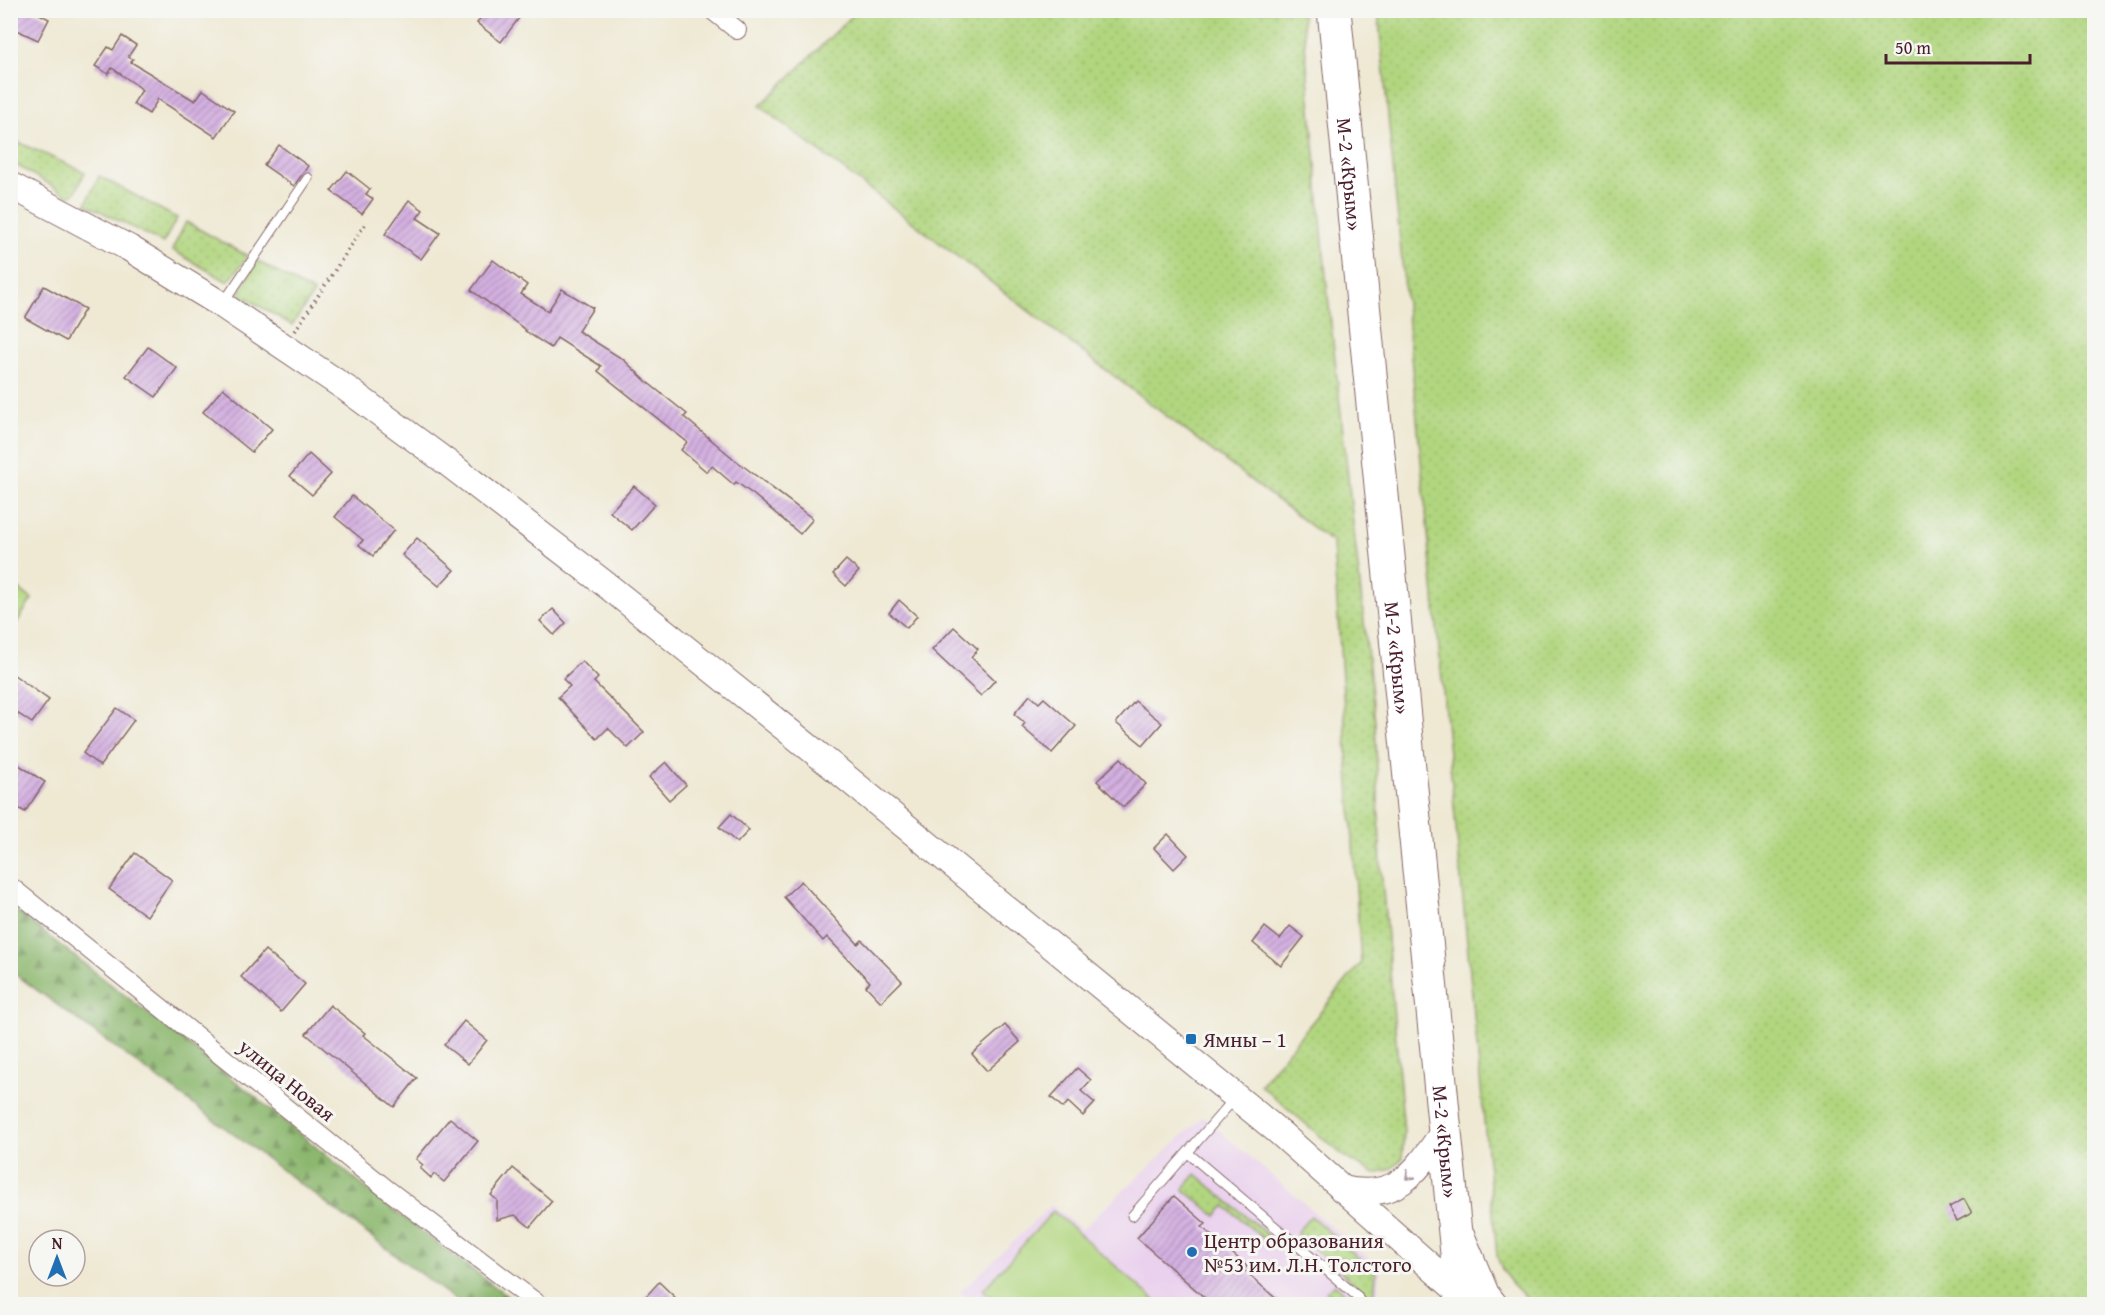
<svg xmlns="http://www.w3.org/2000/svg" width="2105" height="1315" font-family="'Gentium Book Plus',serif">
	<defs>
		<pattern id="grass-dots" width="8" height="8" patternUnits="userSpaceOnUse" patternTransform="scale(1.5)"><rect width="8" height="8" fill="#b1d67f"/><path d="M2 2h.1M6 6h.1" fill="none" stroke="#9ab76e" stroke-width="1.8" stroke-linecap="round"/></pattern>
		<pattern id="forest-firs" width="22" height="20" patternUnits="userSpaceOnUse" patternTransform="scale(1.5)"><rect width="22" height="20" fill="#8cb76e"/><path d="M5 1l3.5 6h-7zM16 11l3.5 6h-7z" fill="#74945b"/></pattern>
		<pattern id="park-crowns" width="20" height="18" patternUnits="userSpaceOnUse" patternTransform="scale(1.5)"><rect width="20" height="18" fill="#b1d67f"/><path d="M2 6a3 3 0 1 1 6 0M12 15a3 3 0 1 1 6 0" fill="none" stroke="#9ab76e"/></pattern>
		<pattern id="building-hatch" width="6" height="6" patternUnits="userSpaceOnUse" patternTransform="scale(1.5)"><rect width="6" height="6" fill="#d4b1e1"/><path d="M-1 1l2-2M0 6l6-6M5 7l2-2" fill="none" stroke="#ae8fb7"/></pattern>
	</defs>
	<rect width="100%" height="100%" fill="#f6f6f2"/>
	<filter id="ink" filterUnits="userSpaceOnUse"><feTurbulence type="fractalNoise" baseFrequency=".0167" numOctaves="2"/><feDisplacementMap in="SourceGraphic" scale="12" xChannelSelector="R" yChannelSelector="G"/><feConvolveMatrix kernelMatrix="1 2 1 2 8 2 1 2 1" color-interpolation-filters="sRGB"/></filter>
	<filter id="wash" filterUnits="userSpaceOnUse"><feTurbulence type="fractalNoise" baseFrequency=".008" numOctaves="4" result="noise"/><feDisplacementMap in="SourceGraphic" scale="24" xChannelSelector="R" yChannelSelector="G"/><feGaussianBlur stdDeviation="1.35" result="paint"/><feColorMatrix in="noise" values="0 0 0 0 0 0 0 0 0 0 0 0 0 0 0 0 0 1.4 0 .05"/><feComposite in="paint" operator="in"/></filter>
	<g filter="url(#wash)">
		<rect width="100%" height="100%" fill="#efe9d4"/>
		<path fill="#ead1ed" d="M 1203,1117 L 1380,1268 L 1377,1304 L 974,1304 L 960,1292 L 1052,1205 L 1081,1230 Z"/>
		<g fill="url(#grass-dots)" stroke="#7e7a55" stroke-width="1.5">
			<path d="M 857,11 L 1302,11 L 1327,287 L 1375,721 L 1381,868 L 1404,1132 L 1402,1159 L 1391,1169 L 1375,1174 L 1346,1158 L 1260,1085 L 1361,963 L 1333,543 L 760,106 Z"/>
			<path d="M 1378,11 L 2094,11 L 2094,1304 L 1534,1304 C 1518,1290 1503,1278 1497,1256 Z"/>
			<path d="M 11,139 L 85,172 L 75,193 L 69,196 L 11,162 Z"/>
			<path d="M 99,176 L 177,218 L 163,243 L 86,204 Z"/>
			<path d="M 186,222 L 248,256 L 228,282 L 172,250 Z"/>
			<path d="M 257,261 L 314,293 L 292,325 L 239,294 Z"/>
			<path d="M 1196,1174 L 1269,1236 L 1265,1240 L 1225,1206 L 1216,1216 L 1183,1189 Z"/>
			<path d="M 1311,1216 L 1376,1273 L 1374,1301 L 1296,1233 Z"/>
			<path d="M 1335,1284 L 1352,1299 L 1355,1304 L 1333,1304 L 1326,1291 Z"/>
		</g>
		<path fill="url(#forest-firs)" stroke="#6b6b4c" stroke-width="1.5" d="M 11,907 L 243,1087 L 384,1203 L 518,1304 L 461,1304 L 251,1147 L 11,971 Z"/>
		<path fill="url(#park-crowns)" stroke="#7e7a55" stroke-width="1.5" d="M 11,583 L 32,599 L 11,632 Z"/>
		<path fill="#b1d67f" stroke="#7e7a55" stroke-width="1.5" d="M 1053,1211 L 1159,1304 L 999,1304 L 983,1290 Z"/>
		<g id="blocks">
			<g fill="url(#building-hatch)">
				<path d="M 10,10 L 32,10 L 49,19 L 38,40 L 10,27 Z"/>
				<path d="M 486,10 L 525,10 L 501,42 L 477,23 Z"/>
				<path d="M 122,36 L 136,45 L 128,57 L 133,59 L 131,62 L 195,101 L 203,90 L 234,111 L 216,137 L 158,99 L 149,114 L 133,104 L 142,90 L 139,87 L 112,68 L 108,74 L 95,66 L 108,47 L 113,50 Z"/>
				<path d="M 279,145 L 308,166 L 294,186 L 264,165 Z"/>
				<path d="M 347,171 L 370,189 L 366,194 L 373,199 L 362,214 L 331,191 Z"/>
				<path d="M 409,200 L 423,210 L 417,218 L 440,233 L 421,259 L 385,234 Z"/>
				<path d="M 493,260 L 527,285 L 521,294 L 548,311 L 562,289 L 593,308 L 578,331 L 624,360 L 647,382 L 687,414 L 684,417 L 734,459 L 813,519 L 800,534 L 754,495 L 736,482 L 734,485 L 712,466 L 707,472 L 681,450 L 687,442 L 598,371 L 601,366 L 557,338 L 551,348 L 525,331 L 526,330 L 471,290 Z"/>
				<path d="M 44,286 L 85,309 L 66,341 L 25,318 Z"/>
				<path d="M 148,347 L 177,368 L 156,397 L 126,376 Z"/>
				<path d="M 223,388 L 272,429 L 252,452 L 203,412 Z"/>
				<path d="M 309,454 L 331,474 L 312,495 L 290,476 Z"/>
				<path d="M 634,486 L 655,504 L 632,530 L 610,512 Z"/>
				<path d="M 352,496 L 394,530 L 373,556 L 359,545 L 363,540 L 335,517 Z"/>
				<path d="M 417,538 L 454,570 L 439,586 L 402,555 Z"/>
				<path d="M 846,560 L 859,571 L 846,586 L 833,574 Z"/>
				<path d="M 899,600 L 917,616 L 907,628 L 889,613 Z"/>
				<path d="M 553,609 L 566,623 L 554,635 L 540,621 Z"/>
				<path d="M 954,627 L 978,649 L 971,657 L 995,680 L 981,696 L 932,650 Z"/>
				<path d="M 582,661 L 598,678 L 594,682 L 644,732 L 628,748 L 608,728 L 597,739 L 558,697 L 570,686 L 563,679 Z"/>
				<path d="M 10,672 L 49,700 L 32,723 L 10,708 Z"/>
				<path d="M 1030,695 L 1039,703 L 1044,698 L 1076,726 L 1052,753 L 1022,727 L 1025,723 L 1014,714 Z"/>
				<path d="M 1135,701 L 1162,723 L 1143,745 L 1116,723 Z"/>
				<path d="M 117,708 L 134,720 L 100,766 L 83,753 Z"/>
				<path d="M 1121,758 L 1146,784 L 1123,807 L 1097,781 Z"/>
				<path d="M 10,759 L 45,782 L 25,812 L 10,803 Z"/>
				<path d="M 666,762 L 686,785 L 669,800 L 649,777 Z"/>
				<path d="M 731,814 L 749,830 L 737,843 L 719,827 Z"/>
				<path d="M 1168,834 L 1188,855 L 1174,869 L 1154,848 Z"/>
				<path d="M 135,853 L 172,880 L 147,916 L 109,889 Z"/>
				<path d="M 801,881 L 858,944 L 862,940 L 902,981 L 881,1002 L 866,986 L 870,982 L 827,937 L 823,941 L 784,897 Z"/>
				<path d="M 1290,926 L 1304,937 L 1281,966 L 1253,943 L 1265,927 L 1280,939 Z"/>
				<path d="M 265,950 L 305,984 L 281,1012 L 241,977 Z"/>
				<path d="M 330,1005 L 365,1033 L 363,1035 L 417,1078 L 394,1107 L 306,1034 Z"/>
				<path d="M 464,1021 L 487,1040 L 468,1064 L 444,1045 Z"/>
				<path d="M 1005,1025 L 1020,1042 L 987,1071 L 972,1054 Z"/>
				<path d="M 1077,1068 L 1091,1080 L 1081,1091 L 1095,1103 L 1083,1116 L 1068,1102 L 1063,1108 L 1051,1097 Z"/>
				<path d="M 450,1118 L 478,1141 L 444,1182 L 434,1174 L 431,1178 L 420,1168 L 423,1165 L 416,1159 Z"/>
				<path d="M 513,1168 L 552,1201 L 530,1227 L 515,1215 L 497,1220 L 497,1200 L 491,1195 Z"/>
				<path d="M 1174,1196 L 1206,1224 L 1202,1227 L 1247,1266 L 1244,1270 L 1283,1305 L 1213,1305 L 1137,1238 Z"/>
				<path d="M 1964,1199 L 1972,1213 L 1957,1221 L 1949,1207 Z"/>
				<path d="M 659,1282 L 683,1305 L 638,1305 Z"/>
			</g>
		</g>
	</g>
	<g filter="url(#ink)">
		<use href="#blocks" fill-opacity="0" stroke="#846666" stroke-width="1.5"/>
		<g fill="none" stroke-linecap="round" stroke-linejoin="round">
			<g stroke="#846666" stroke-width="11">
				<g id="lane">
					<path d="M 224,302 L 308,178"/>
					<path d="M 1188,1153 L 1357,1296 L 1361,1304"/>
					<path d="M 1132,1216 L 1235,1098"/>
				</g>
			</g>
			<g stroke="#846666" stroke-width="20">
				<g id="street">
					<path d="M 712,10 L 737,30"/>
					<path d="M 10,886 L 388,1190 L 538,1304"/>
				</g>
			</g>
			<g stroke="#846666" stroke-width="28">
				<g id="secondary">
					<path d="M 10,185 L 129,248 L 222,305 L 347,389 L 449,464 L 609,587 L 831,765 L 1280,1133 L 1468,1300"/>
					<path d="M 1342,1189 C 1399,1202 1416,1171 1445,1130"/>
					<path d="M 1462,1237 L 1486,1294 L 1494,1304"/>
				</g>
			</g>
			<g stroke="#846666" stroke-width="35">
				<g id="highway">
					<path id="s1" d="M 1334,10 L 1462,1304"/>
				</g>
			</g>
			<path stroke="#846666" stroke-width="4" stroke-dasharray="1.5 4.5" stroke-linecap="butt" d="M 295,331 L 367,221"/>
			<use href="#lane" stroke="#fff" stroke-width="9"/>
			<use href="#street" stroke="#fff" stroke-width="18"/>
			<use href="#secondary" stroke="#fff" stroke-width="26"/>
			<use href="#highway" stroke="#fff" stroke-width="33"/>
		</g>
		<defs><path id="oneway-chevron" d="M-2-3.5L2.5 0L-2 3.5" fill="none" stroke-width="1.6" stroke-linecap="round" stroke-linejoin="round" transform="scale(1.5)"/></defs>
		<use stroke="#ae9aa0" href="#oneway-chevron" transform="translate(1409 1176) rotate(136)"/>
	</g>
	<g fill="#1f6fb2" stroke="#f6f6f2" stroke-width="2">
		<rect x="1185" y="1033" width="12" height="12" rx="3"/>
		<circle cx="1192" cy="1252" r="6"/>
	</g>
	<g text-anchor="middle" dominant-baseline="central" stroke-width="6" stroke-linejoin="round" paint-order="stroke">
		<g font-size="21" fill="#4a1f2b" stroke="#f6f6f2">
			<text stroke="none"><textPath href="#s1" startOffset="165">М-2 «Крым»</textPath></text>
			<text stroke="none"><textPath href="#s1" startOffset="651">М-2 «Крым»</textPath></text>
			<text transform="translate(287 1080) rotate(39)">улица Новая</text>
			<text stroke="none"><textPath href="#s1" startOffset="1137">М-2 «Крым»</textPath></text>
		</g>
		<g font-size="21" fill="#4a1f2b" stroke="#f6f6f2" text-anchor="start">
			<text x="1203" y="1039">Ямны – 1</text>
			<text x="1204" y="1240">Центр образования<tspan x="1204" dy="24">№53 им. Л.Н. Толстого</tspan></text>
		</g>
	</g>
	<rect width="2105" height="1315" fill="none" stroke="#f6f6f2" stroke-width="36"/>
	<g transform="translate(57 1258)"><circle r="28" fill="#f6f6f2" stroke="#b1a0a2" stroke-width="1.5"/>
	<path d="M0-4.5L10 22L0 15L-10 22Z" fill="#1f6fb2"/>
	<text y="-9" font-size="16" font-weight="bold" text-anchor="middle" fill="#4a1f2b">N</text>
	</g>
	<path d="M1886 54v9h144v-9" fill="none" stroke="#4a1f2b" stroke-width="3"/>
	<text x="1895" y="54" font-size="18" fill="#4a1f2b" stroke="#f6f6f2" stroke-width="4.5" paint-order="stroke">50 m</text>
</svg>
